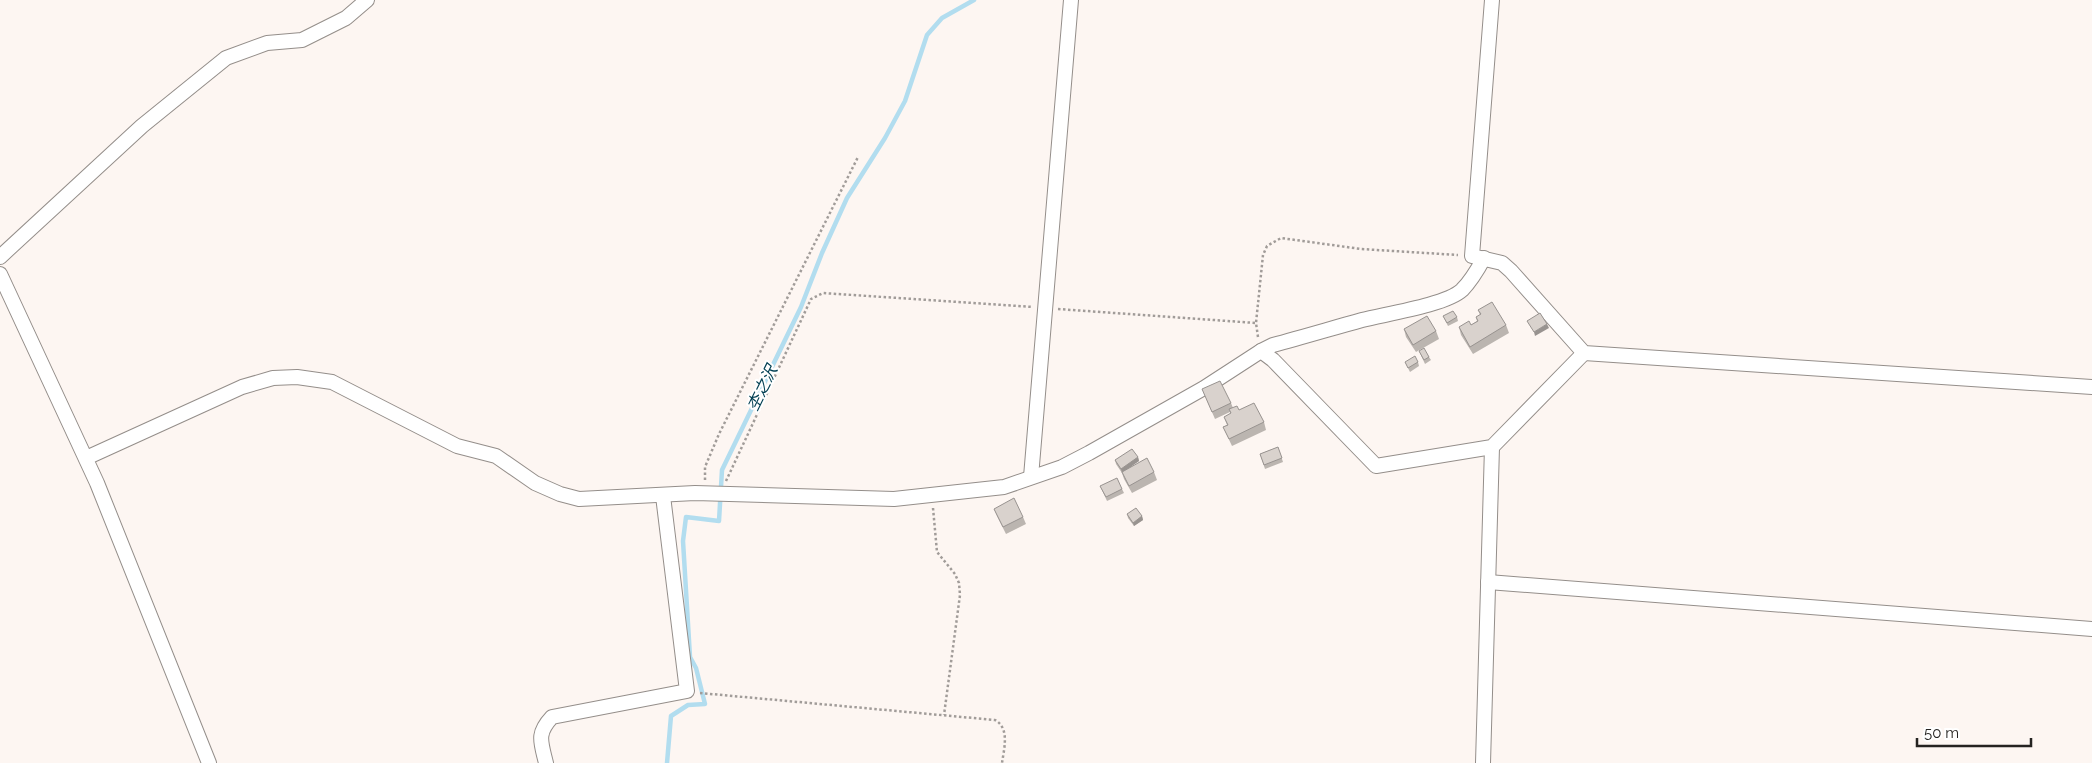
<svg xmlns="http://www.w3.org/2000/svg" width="2092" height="763" font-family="Raleway,'Noto Sans JP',sans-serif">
	<rect width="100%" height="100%" fill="#fdf6f2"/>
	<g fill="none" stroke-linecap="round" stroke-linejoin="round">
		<path stroke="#b2ddef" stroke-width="4.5" d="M 667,763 L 671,716 L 688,705 L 705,704 L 696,668 L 690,657 L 683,541 L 686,517 L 719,521 L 722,470 L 801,307 L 822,253 L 847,198 L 885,138 L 905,101 L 927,35 L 942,18 L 974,0"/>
		<g stroke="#948e8a" stroke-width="16">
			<g id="street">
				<path d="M 1492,0 L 1472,256 L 1502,263 L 1511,271 L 1584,353 L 2092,387"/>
				<path d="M 0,257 L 142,126 L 226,58 L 267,43 L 302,40 L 346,18 L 367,0"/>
				<path d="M 0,274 L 97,483 L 209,763"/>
				<path d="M 1261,351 L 1273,360 L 1376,466 L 1492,447 L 1584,353"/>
				<path d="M 86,458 L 242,387 L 273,378 L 297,377 L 332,382 L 457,446 L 496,456 L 535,483 L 560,494 L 579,499 L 695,493 L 894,499 L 1004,487 L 1062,467 L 1089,453 L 1204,388 L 1261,351 L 1273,345 C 1303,337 1333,328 1362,320 C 1385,314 1446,305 1462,290 C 1471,281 1478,269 1484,258"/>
				<path d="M 1031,477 L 1071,0"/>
				<path d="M 1488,582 L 2092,629"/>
				<path d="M 546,763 C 541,742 536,734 552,717 L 687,691 L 663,496"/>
				<path d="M 1483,763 L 1492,447"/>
			</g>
		</g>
		<g stroke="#a19c99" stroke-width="2.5" stroke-dasharray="2.5 2.5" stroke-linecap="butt">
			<path d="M 1058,309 L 1256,323"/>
			<path d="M 1258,337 L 1256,323 L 1263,255 L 1267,246 L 1281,238 L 1361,249 L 1458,255"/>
			<path d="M 705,480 L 705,467 L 719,434 L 858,157"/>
			<path d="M 726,481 L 811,299 L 823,293 L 1033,307"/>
			<path d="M 933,508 L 937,552 L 955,574 L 959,583 L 960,595 L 944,715"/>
			<path d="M 700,693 L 995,720 C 1010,728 1004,749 1002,763"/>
		</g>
		<use href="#street" stroke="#fff" stroke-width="14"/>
	</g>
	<g fill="#bbb5b0">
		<path d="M 1478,310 L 1506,325 L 1509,333 L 1473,354 L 1461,335 L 1459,327 L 1471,325 L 1477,321 L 1476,317 L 1480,315 Z"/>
		<path d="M 1443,316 L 1457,317 L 1458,321 L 1448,326 Z"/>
		<path d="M 1404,329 L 1436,331 L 1439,339 L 1416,352 L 1406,337 Z"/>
		<path d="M 1419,351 L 1429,357 L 1431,360 L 1425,364 Z"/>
		<path d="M 1405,362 L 1418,362 L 1419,366 L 1410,372 Z"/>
		<path d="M 1202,389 L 1231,403 L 1233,408 L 1264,422 L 1266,430 L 1232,446 L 1223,427 L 1227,425 L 1224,417 L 1230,414 L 1230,412 L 1215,419 Z"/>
		<path d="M 1278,447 L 1283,462 L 1265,469 L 1260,454 Z"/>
		<path d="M 1138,457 L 1139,461 L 1131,466 L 1154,472 L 1157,480 L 1132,493 L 1124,479 L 1122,473 L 1116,464 L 1115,460 Z"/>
		<path d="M 1100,486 L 1122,489 L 1124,493 L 1107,501 Z"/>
		<path d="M 994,509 L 1023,517 L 1026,524 L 1006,534 L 997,516 Z"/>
		<path d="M 1127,514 L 1142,516 L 1143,520 L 1134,526 L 1128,518 Z"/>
	</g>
	<g fill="#989390">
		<path d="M 1547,324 L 1549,328 L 1535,336 L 1534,332 Z"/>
		<path d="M 1138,457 L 1139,461 L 1122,473 L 1121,469 Z"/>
		<path d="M 1142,516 L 1143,520 L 1134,526 L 1133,523 Z"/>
	</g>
	<g fill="#d9d2cd" stroke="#989390">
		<path d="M 1492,302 L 1506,325 L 1470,347 L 1459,327 L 1469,321 L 1471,325 L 1478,321 L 1476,317 L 1481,314 L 1478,310 Z"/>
		<path d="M 1453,311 L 1457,317 L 1447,323 L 1443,316 Z"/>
		<path d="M 1540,313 L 1547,324 L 1534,332 L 1527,321 Z"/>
		<path d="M 1427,316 L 1436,331 L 1413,345 L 1404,329 Z"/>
		<path d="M 1424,348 L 1429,357 L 1424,360 L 1419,351 Z"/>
		<path d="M 1415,356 L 1418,362 L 1408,368 L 1405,362 Z"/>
		<path d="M 1220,381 L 1231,403 L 1212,412 L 1202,389 Z"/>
		<path d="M 1254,403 L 1264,422 L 1229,439 L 1223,427 L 1228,425 L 1224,417 L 1231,413 L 1229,409 L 1237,406 L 1239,410 Z"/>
		<path d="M 1278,447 L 1282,458 L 1264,465 L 1260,454 Z"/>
		<path d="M 1132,449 L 1138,457 L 1121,469 L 1115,460 Z"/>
		<path d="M 1147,458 L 1154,472 L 1129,486 L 1122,472 Z"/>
		<path d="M 1117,478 L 1122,489 L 1106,497 L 1100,486 Z"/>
		<path d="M 1014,498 L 1023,517 L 1003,527 L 994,509 Z"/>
		<path d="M 1136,508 L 1142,516 L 1133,523 L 1127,514 Z"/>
	</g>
	<g text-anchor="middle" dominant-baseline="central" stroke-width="4" stroke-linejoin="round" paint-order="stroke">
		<g font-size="16" font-style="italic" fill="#044154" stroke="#fff">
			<text transform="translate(762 388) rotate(-64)">杢之沢</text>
		</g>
	</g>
	<path d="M1917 738v8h114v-8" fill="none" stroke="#252321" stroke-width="2.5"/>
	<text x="1924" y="738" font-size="15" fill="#252321" stroke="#ffffff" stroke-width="4" paint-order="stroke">50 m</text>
</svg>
